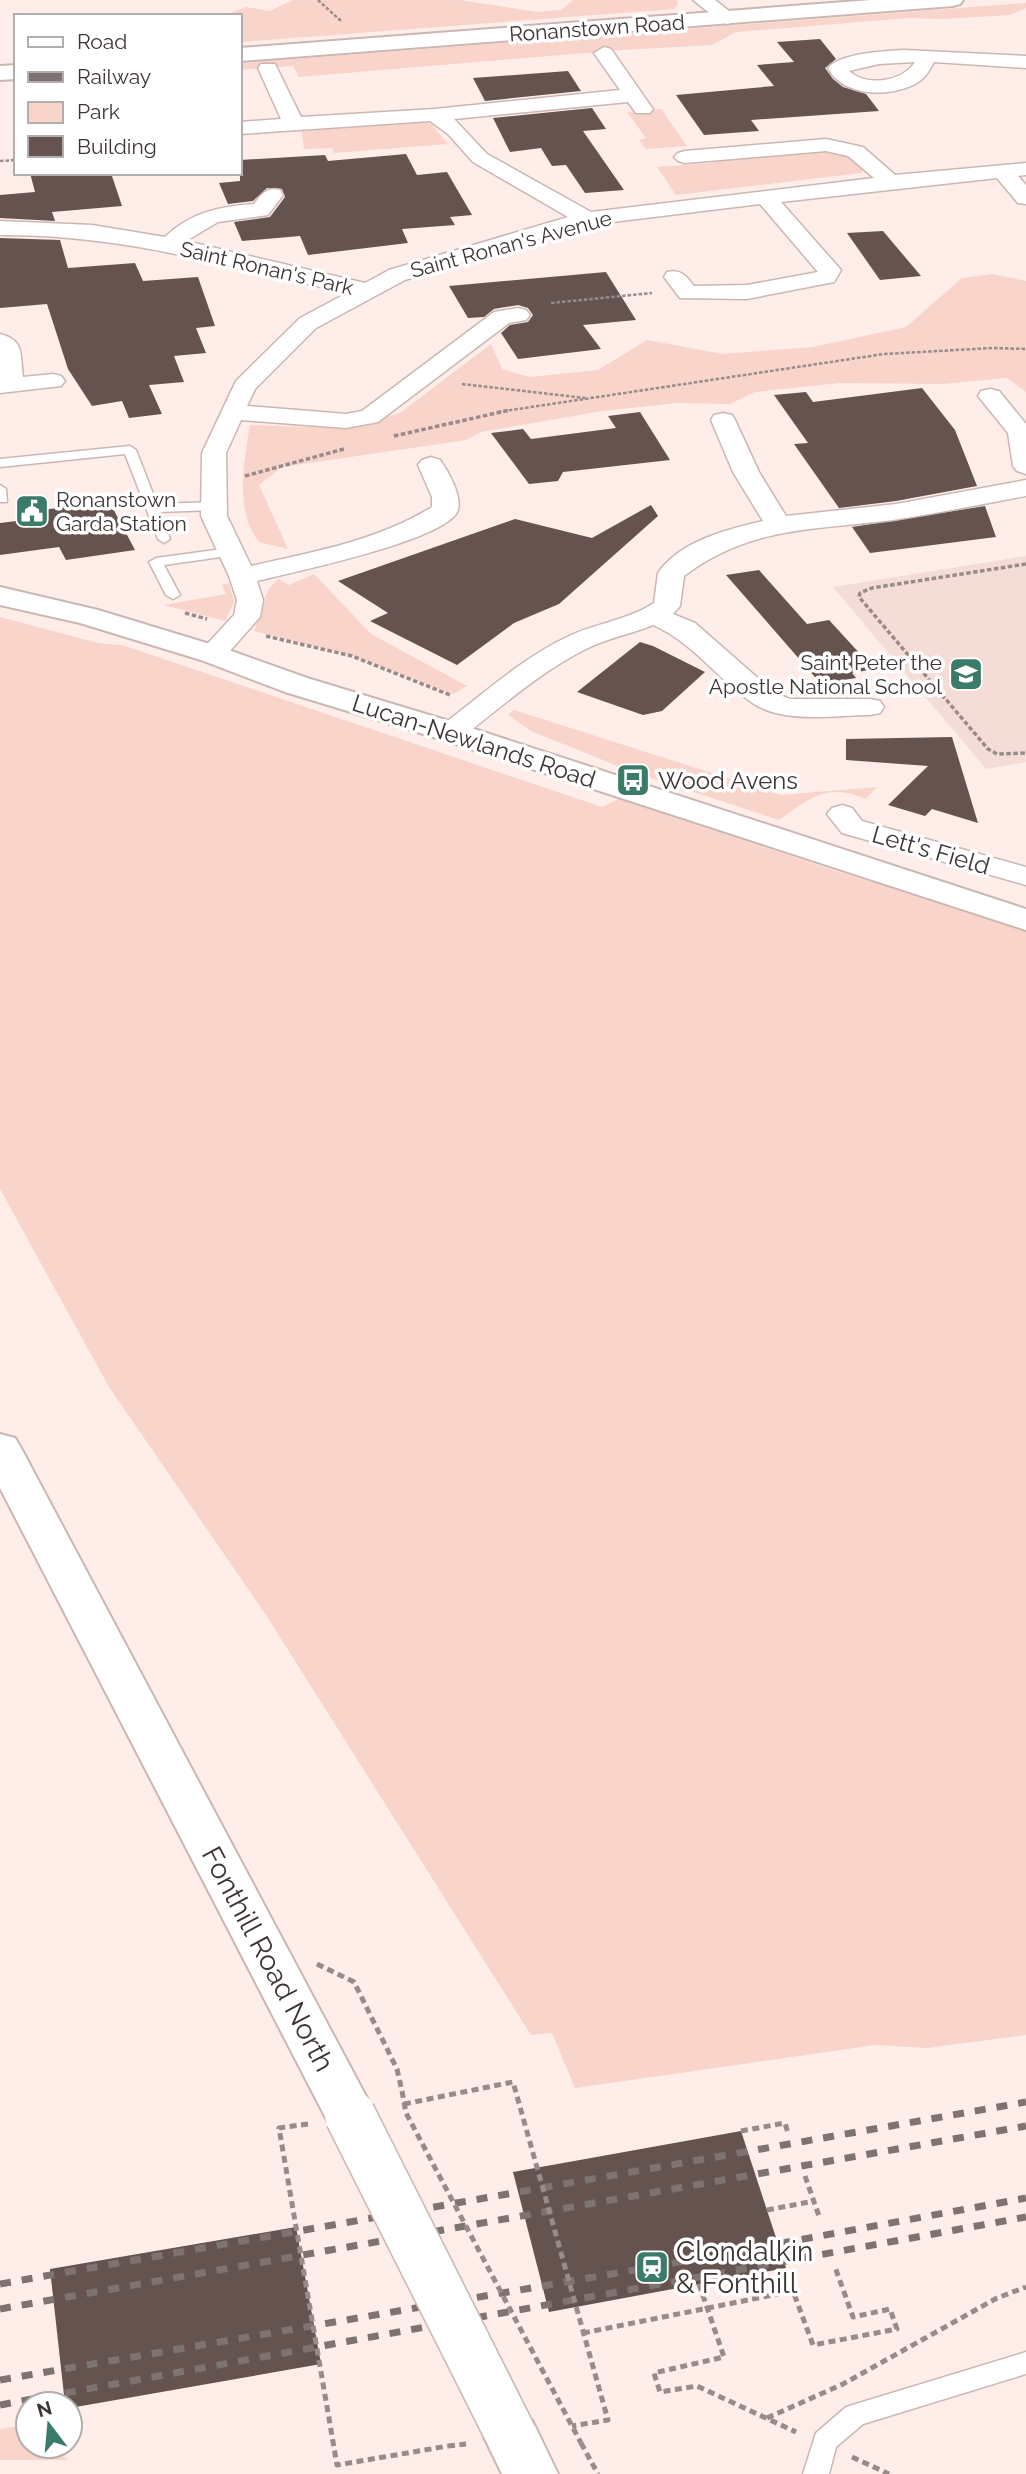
<svg xmlns="http://www.w3.org/2000/svg" width="1026" height="2474" font-family="Raleway,sans-serif">
	<rect width="100%" height="100%" fill="#feede9"/>
	<path fill="#f4ddd7" d="M 1026,556 L 1026,762 L 986,769 L 833,587 Z"/>
	<g fill="#f8d4cb">
		<path d="M 293,0 L 460,0 L 537,12 L 561,10 L 573,0 L 677,0 L 678,4 L 674,9 L 240,42 L 240,16 L 224,16 L 246,7 L 270,11 Z"/>
		<path d="M 1026,3 L 1026,8 L 1010,15 L 943,19 L 909,18 L 736,32 L 712,45 L 622,50 L 299,77 L 293,66 L 240,70 L 240,63 Z"/>
		<path d="M 661,109 L 687,146 L 646,149 L 639,140 L 646,138 L 627,112 Z"/>
		<path d="M 412,120 L 431,124 L 448,144 L 334,153 L 332,148 L 304,149 L 301,126 Z"/>
		<path d="M 842,150 L 864,167 L 861,173 L 676,195 L 657,167 L 711,163 L 720,156 Z"/>
		<path d="M 992,274 L 1026,281 L 1026,392 L 1007,378 L 943,384 L 839,383 L 755,392 L 730,404 L 677,403 L 602,411 L 481,432 L 466,440 L 282,467 L 259,485 L 288,549 L 259,542 C 234,510 244,463 250,425 L 344,428 L 400,413 L 491,344 L 502,369 L 530,377 L 598,370 L 647,340 L 723,354 L 813,347 L 906,327 L 962,278 Z"/>
		<path d="M 314,574 L 371,634 L 467,686 L 453,694 L 357,657 L 254,631 C 263,613 262,590 279,579 L 289,585 Z"/>
		<path d="M 229,583 L 234,602 L 225,621 L 164,605 L 226,594 L 222,585 Z"/>
		<path d="M 0,617 L 98,643 L 122,645 L 602,807 L 618,799 L 833,870 L 1026,929 L 1026,2035 L 927,2048 L 875,2045 L 575,2088 L 552,2033 L 531,2035 L 266,1615 L 109,1387 L 0,1189 Z"/>
		<path d="M 514,710 L 781,795 L 877,787 L 866,799 C 828,782 809,798 779,820 L 630,771 L 531,731 L 508,715 Z"/>
		<path d="M 14,2427 L 28,2435 L 28,2446 L 46,2446 L 69,2460 L 0,2460 L 0,2429 Z"/>
	</g>
	<g fill="#65534f">
		<path d="M 820,39 L 836,59 L 825,68 L 833,79 L 843,87 L 866,94 L 879,111 L 751,120 L 759,131 L 704,135 L 676,95 L 774,86 L 757,65 L 794,62 L 777,42 Z"/>
		<path d="M 568,71 L 581,91 L 485,101 L 473,78 Z"/>
		<path d="M 592,108 L 606,129 L 583,131 L 624,190 L 585,193 L 566,165 L 552,166 L 541,148 L 510,152 L 493,118 Z"/>
		<path d="M 406,154 L 417,175 L 447,172 L 472,215 L 450,217 L 455,225 L 402,229 L 408,243 L 308,255 L 300,236 L 242,241 L 234,222 L 270,217 L 285,197 L 282,189 L 267,188 L 253,201 L 228,204 L 219,183 L 240,181 L 240,160 L 325,155 L 328,161 Z"/>
		<path d="M 30,173 L 111,173 L 122,206 L 52,212 L 55,221 L 0,218 L 0,195 L 35,192 Z"/>
		<path d="M 883,231 L 921,276 L 880,280 L 847,233 Z"/>
		<path d="M 0,238 L 60,240 L 68,268 L 135,263 L 143,281 L 198,277 L 215,326 L 196,328 L 206,353 L 174,356 L 184,382 L 149,385 L 162,414 L 129,418 L 122,401 L 92,406 L 68,369 L 47,304 L 0,308 Z"/>
		<path d="M 606,272 L 636,320 L 583,325 L 601,349 L 518,359 L 501,333 L 510,325 L 528,322 L 533,315 L 528,308 L 518,305 L 494,309 L 484,317 L 468,318 L 449,286 Z"/>
		<path d="M 922,388 L 955,430 L 977,486 L 896,501 L 839,508 L 794,444 L 808,443 L 774,395 L 806,392 L 813,402 Z"/>
		<path d="M 640,412 L 670,460 L 563,472 L 558,481 L 529,484 L 491,433 L 523,429 L 531,439 L 616,428 L 608,416 Z"/>
		<path d="M 109,501 L 135,550 L 66,560 L 59,547 L 0,555 L 0,523 L 32,519 L 28,512 Z"/>
		<path d="M 651,505 L 658,516 L 559,604 L 514,623 L 457,665 L 370,621 L 388,613 L 338,581 L 515,519 L 592,538 Z"/>
		<path d="M 985,506 L 996,537 L 870,553 L 852,527 Z"/>
		<path d="M 759,570 L 807,624 L 829,620 L 874,669 L 852,673 L 856,678 L 821,684 L 726,575 Z"/>
		<path d="M 640,642 L 653,646 L 705,672 L 662,711 L 643,715 L 577,692 Z"/>
		<path d="M 952,737 L 978,823 L 932,809 L 925,816 L 888,805 L 928,766 L 846,760 L 846,739 Z"/>
		<path d="M 741,2131 L 786,2268 L 549,2312 L 513,2172 Z"/>
		<path d="M 296,2227 L 321,2364 L 70,2408 L 70,2404 L 65,2404 L 50,2269 Z"/>
	</g>
	<g fill="none" stroke-linecap="round" stroke-linejoin="round">
		<g stroke="#cbb7b2" stroke-width="3">
			<g id="lane">
				<path d="M 130,446 L 136,450 L 157,504 L 214,502 L 220,506 L 214,510 L 160,512 L 170,539 L 164,543 L 158,539 L 125,454 L 0,467 L 0,459 Z"/>
				<path d="M 0,485 L 6,489 L 7,502 L 0,502 Z"/>
				<path d="M 230,548 L 237,552 L 235,555 L 164,565 L 180,595 L 173,599 L 166,595 L 149,562 L 156,558 Z"/>
				<path d="M 1026,2352 L 1026,2374 L 863,2424 L 836,2447 L 829,2474 L 803,2474 L 816,2433 L 846,2407 Z"/>
			</g>
		</g>
		<g stroke="#cbb7b2" stroke-width="3">
			<g id="street">
				<path d="M 693,0 L 715,0 L 738,18 L 728,24 L 721,22 Z"/>
				<path d="M 604,47 L 611,49 L 650,105 L 653,109 L 650,113 L 636,113 L 628,102 L 454,119 L 487,154 L 591,212 L 874,178 L 848,156 L 826,151 L 685,163 L 678,161 L 674,157 L 678,153 L 685,151 L 826,139 L 863,147 L 895,175 L 1026,163 L 1026,175 L 1018,176 L 1026,185 L 1026,204 L 1018,203 L 997,178 L 781,202 L 841,270 L 834,282 L 747,299 L 680,298 L 664,277 L 667,272 C 681,269 686,276 694,286 L 747,285 L 818,272 L 760,204 L 588,225 L 509,247 L 405,280 L 316,328 L 255,389 L 247,406 L 346,414 L 362,411 L 494,312 L 518,308 L 526,310 L 530,315 L 526,320 L 509,323 L 378,422 L 346,428 L 241,420 L 226,453 L 227,516 L 251,566 C 313,552 377,541 432,507 L 432,497 L 418,465 L 422,460 L 431,457 L 440,460 C 448,471 462,495 458,510 C 449,540 289,573 257,581 L 263,600 L 260,617 L 222,660 L 212,662 L 202,660 L 198,654 L 234,615 L 237,600 L 229,576 L 201,516 L 202,453 L 236,381 L 300,318 L 347,293 C 230,267 122,234 0,235 L 0,221 L 92,225 L 165,237 C 190,213 220,206 254,204 C 262,194 266,187 280,190 L 283,195 L 268,215 L 218,222 L 186,241 L 365,283 L 389,270 L 568,217 L 473,162 L 448,134 L 430,121 L 240,134 L 240,122 L 281,119 L 258,68 L 261,64 L 275,64 L 301,117 L 435,109 L 620,90 L 594,53 Z"/>
				<path d="M 904,50 L 1026,56 L 1026,68 L 934,62 C 930,70 925,78 917,83 C 890,98 843,97 828,68 C 840,53 885,51 904,50 ZM 915,62 C 902,82 867,87 849,71 L 879,64 Z"/>
				<path d="M 0,334 C 25,340 20,355 23,377 L 53,374 L 61,376 L 65,381 L 61,386 L 0,393 Z"/>
				<path d="M 990,389 L 999,391 L 1026,424 L 1026,474 L 1017,471 L 1013,466 L 1008,433 L 978,396 L 981,391 Z"/>
				<path d="M 723,413 L 732,415 L 735,420 L 759,472 L 786,516 L 896,504 L 1026,480 L 1026,496 C 982,504 938,513 893,520 C 816,530 749,526 684,576 L 680,606 L 673,614 L 695,623 L 775,693 L 790,699 L 870,699 L 880,701 L 884,707 L 880,713 L 870,715 C 835,715 785,724 754,704 C 718,680 694,643 653,625 C 631,634 607,638 586,649 C 540,672 501,707 461,738 L 451,741 L 441,738 L 437,732 L 441,726 C 482,695 522,658 569,636 C 597,623 628,620 654,603 L 658,573 C 680,541 728,529 763,521 L 733,472 L 711,420 L 714,415 Z"/>
				<path d="M 842,805 L 852,808 L 862,821 L 1026,867 L 1026,885 L 842,833 L 827,814 L 832,808 Z"/>
			</g>
		</g>
		<g stroke="#cbb7b2" stroke-width="4">
			<g id="secondary">
				<path d="M 871,0 L 963,0 L 960,4 L 953,6 L 240,61 L 240,48 Z"/>
				<path d="M 16,65 L 16,79 L 0,80 L 0,66 Z"/>
				<path d="M 0,587 L 98,610 L 223,648 L 307,678 L 462,725 L 1026,909 L 1026,930 L 440,739 L 285,692 L 201,660 L 80,623 L 0,605 Z"/>
				<path d="M 0,1434 L 15,1438 L 21,1448 L 368,2100 L 375,2115 L 368,2130 L 350,2136 L 332,2130 L 0,1488 Z"/>
				<path d="M 512,2412 L 532,2420 L 558,2474 L 502,2474 L 484,2437 L 492,2420 Z"/>
			</g>
		</g>
		<g stroke="#988b89" stroke-width="2.5" stroke-dasharray="3.5 2" stroke-linecap="butt">
			<path d="M 318,0 L 341,21"/>
			<path d="M 0,161 L 16,160"/>
			<path d="M 551,303 L 652,293"/>
			<path d="M 462,384 L 585,398"/>
			<path d="M 498,412 L 884,354 L 993,348 L 1026,349"/>
		</g>
		<g stroke="#988b89" stroke-width="3.5" stroke-dasharray="4.5 2.5" stroke-linecap="butt">
			<path d="M 394,436 L 510,410"/>
			<path d="M 245,476 L 344,449"/>
			<path d="M 1026,564 L 872,588 L 860,593 L 859,597 L 988,749 L 997,754 L 1026,753"/>
			<path d="M 185,613 L 207,619"/>
			<path d="M 266,636 L 352,656 L 450,695"/>
		</g>
		<g stroke="#988b89" stroke-width="5" stroke-dasharray="7 4.5" stroke-linecap="butt">
			<path d="M 317,1964 L 354,1982 L 397,2069 L 402,2091"/>
			<path d="M 741,2131 L 785,2123 L 788,2133"/>
			<path d="M 805,2176 L 820,2219"/>
			<path d="M 767,2210 L 814,2201"/>
			<path d="M 699,2284 L 724,2357 L 654,2373 L 660,2392 L 697,2386 L 796,2432"/>
			<path d="M 583,2333 L 793,2291 L 813,2345 L 897,2329 L 890,2309 L 853,2317 L 835,2267"/>
			<path d="M 767,2418 L 843,2384 L 997,2298 L 1026,2287"/>
			<path d="M 581,2443 L 598,2474"/>
			<path d="M 448,2446 L 466,2444"/>
			<path d="M 852,2457 L 889,2474"/>
		</g>
		<use href="#lane" fill="#fff" fill-rule="evenodd"/>
		<use href="#street" fill="#fff" fill-rule="evenodd"/>
		<use href="#secondary" fill="#fff" fill-rule="evenodd"/>
		<g stroke="#7e7370" stroke-width="7" stroke-dasharray="11 11" stroke-linecap="butt">
			<path d="M 0,2284 L 1026,2102"/>
			<path d="M 0,2309 L 1026,2126"/>
			<path d="M 0,2380 L 652,2267 L 1026,2198"/>
			<path d="M 0,2405 L 1026,2217"/>
		</g>
		<g stroke="#cbb7b2" stroke-width="53" stroke-linecap="butt">
			<path id="secondary-bridge" d="M 350,2115 L 512,2437"/>
		</g>
		<g stroke="#988b89" stroke-width="5" stroke-dasharray="7 4.5" stroke-linecap="butt">
			<path d="M 402,2091 L 406,2113 L 581,2443"/>
			<path d="M 404,2104 L 513,2082 L 608,2420 L 572,2426"/>
			<path d="M 308,2124 L 279,2128 L 337,2465 L 448,2446"/>
		</g>
		<use href="#secondary-bridge" stroke="#fff" stroke-width="50"/>
	</g>
	<defs>
		<g id="civic-square" transform="scale(1.75)"><rect x="-9" y="-9" width="18" height="18" rx="4" fill="#3b7b6a" stroke="#fff"/><path d="M-.6-6.5H3V-4.5H.6V-3L4-1V1h2V6H-6V1h2V-1L-.6-3ZM-1.2 2.5V6h2.4V2.5Z" fill="#fff"/></g>
		<g id="school-square" transform="scale(1.75)"><rect x="-9" y="-9" width="18" height="18" rx="4" fill="#3b7b6a" stroke="#fff"/><path d="M0-5L7-2L0 1L-7-2ZM-4 1L0 2.5L4 1V4Q0 6-4 4Z" fill="#fff"/></g>
		<g id="bus-square" transform="scale(1.75)"><rect x="-9" y="-9" width="18" height="18" rx="4" fill="#3b7b6a" stroke="#fff"/><path d="M-5-6H5V4H4V6H2V4H-2V6H-4V4H-5ZM-3.5-4V0h7V-4ZM-3.5 1.2v1.5H-2V1.2ZM2 1.2v1.5H3.5V1.2Z" fill="#fff"/></g>
		<g id="station-square" transform="scale(1.75)"><rect x="-9" y="-9" width="18" height="18" rx="4" fill="#3b7b6a" stroke="#fff"/><path d="M-3-6H3Q5-6 5-4V2Q5 4 3 4L4.5 6H3L1.5 4h-3L-3 6H-4.5L-3 4Q-5 4-5 2V-4Q-5-6-3-6ZM-3.5-4v3h7v-3ZM-3.5 1v1.5H-2V1ZM2 1v1.5H3.5V1Z" fill="#fff"/></g>
	</defs>
	<g fill-rule="evenodd">
		<use href="#civic-square" x="32" y="511"/>
		<use href="#school-square" x="966" y="674"/>
		<use href="#bus-square" x="633" y="780"/>
		<use href="#station-square" x="652" y="2267"/>
	</g>
	<g text-anchor="middle" dominant-baseline="central" stroke-width="7" stroke-linejoin="round" paint-order="stroke">
		<g font-size="21" fill="#3d3533" stroke="#fff">
			<text transform="translate(597 28) rotate(-4)">Ronanstown Road</text>
			<text transform="translate(511 244) rotate(-15)">Saint Ronan's Avenue</text>
			<text transform="translate(267 268) rotate(13)">Saint Ronan's Park</text>
		</g>
		<g font-size="21" fill="#3d3533" stroke="#fff" text-anchor="start">
			<text x="56" y="499">Ronanstown<tspan x="56" dy="24">Garda Station</tspan></text>
			<text x="942" y="662" text-anchor="end">Saint Peter the<tspan x="942" dy="24">Apostle National School</tspan></text>
		</g>
		<g font-size="24" fill="#3d3533" stroke="#fff">
			<text transform="translate(474 741) rotate(18)">Lucan-Newlands Road</text>
			<text transform="translate(931 850) rotate(16)">Lett's Field</text>
		</g>
		<g font-size="24" fill="#3d3533" stroke="#fff" text-anchor="start">
			<text x="658" y="780">Wood Avens</text>
		</g>
		<g font-size="28" fill="#3d3533" stroke="#fff">
			<text transform="translate(268 1959) rotate(62)">Fonthill Road North</text>
		</g>
		<g font-size="28" fill="#3d3533" stroke="#fff" text-anchor="start">
			<text x="676" y="2251">Clondalkin<tspan x="676" dy="32">&amp; Fonthill</tspan></text>
		</g>
	</g>
	<rect x="14" y="14" width="228" height="161" fill="#ffffff" stroke="#b1aead" stroke-width="2"/>
	<rect x="28" y="37" width="35" height="10" fill="#ffffff" stroke="#b1aead" stroke-width="2"/>
	<text x="77" y="49" font-size="21" fill="#3d3533">Road</text>
	<rect x="28" y="72" width="35" height="10" fill="#7e7370" stroke="#b1aead" stroke-width="2"/>
	<text x="77" y="84" font-size="21" fill="#3d3533">Railway</text>
	<rect x="28" y="102" width="35" height="21" fill="#f8d4cb" stroke="#b1aead" stroke-width="2"/>
	<text x="77" y="119" font-size="21" fill="#3d3533">Park</text>
	<rect x="28" y="136" width="35" height="21" fill="#65534f" stroke="#b1aead" stroke-width="2"/>
	<text x="77" y="154" font-size="21" fill="#3d3533">Building</text>
	<g transform="translate(49 2425) rotate(344)"><circle r="33" fill="#ffffff" stroke="#b1aead" stroke-width="2"/>
	<path d="M0-5L12 26L0 18L-12 26Z" fill="#3b7b6a"/>
	<text y="-10" font-size="19" font-weight="bold" text-anchor="middle" fill="#3d3533">N</text>
	</g>
</svg>
